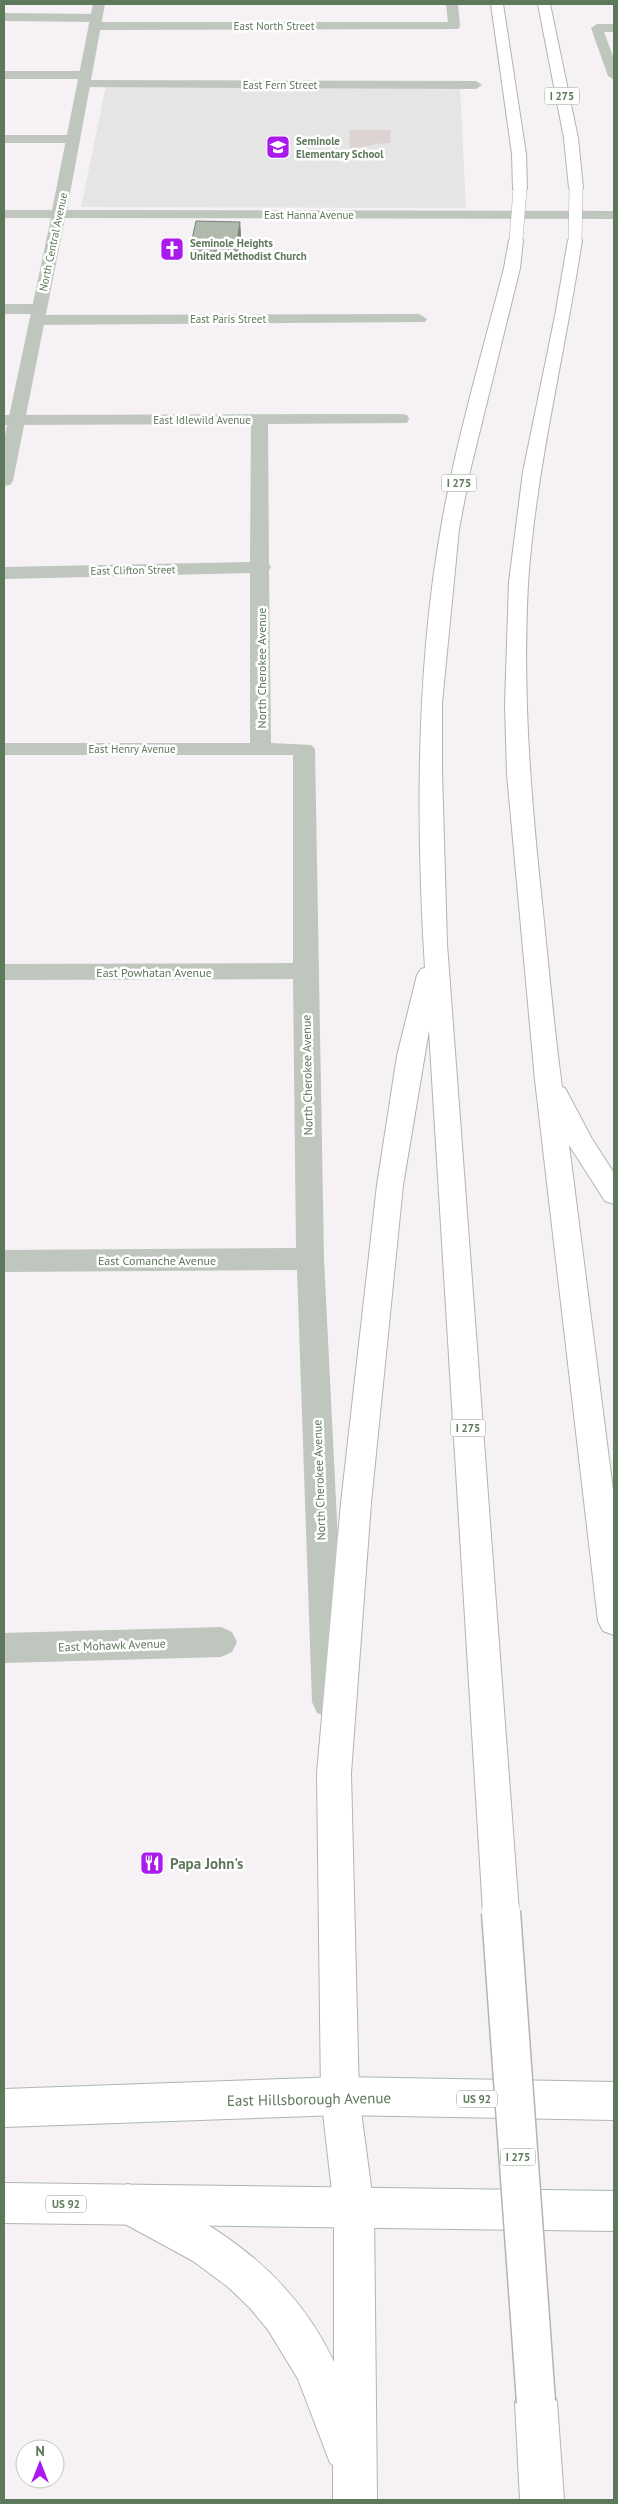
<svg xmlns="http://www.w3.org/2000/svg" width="618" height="2504" font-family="'PT Sans',sans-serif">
	<rect width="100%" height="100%" fill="#f6f1f4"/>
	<path fill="#e6e5e5" d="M 106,86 L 460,87 L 466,208 L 81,207 Z"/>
	<path fill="#ddd3d2" d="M 349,130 L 391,130 L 390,143 C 375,143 364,148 350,148 Z"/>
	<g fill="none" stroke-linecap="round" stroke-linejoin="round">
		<g stroke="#adb7ac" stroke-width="2">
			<g id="primary">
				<path d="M 340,2077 L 614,2082 L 614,2120 L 340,2115 L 4,2127 L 4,2089 Z"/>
				<path d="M 4,2183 L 614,2191 L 614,2231 L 4,2223 Z"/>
			</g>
		</g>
		<g stroke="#afb7ae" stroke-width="2">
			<g id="motorway">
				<path d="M 491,4 L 503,4 L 526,154 L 527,189 L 520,193 L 513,189 L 512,154 Z"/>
				<path d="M 538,4 L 550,4 L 578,138 L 583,188 L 576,192 L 569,188 L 564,138 Z"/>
				<path d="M 516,236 L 523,240 L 520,268 L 470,471 L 459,529 L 442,703 L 442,772 L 447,944 L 519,1912 L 514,1925 L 501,1930 L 488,1925 L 483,1912 L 429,1030 L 403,1185 L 371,1503 L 351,1773 L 359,2096 L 374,2209 L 377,2500 L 333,2500 L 333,2465 L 330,2463 L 298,2379 L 268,2330 L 250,2308 L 228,2287 L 193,2261 L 114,2218 L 108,2204 L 114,2190 L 128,2184 C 216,2221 293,2274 334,2362 L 334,2209 L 321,2096 L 317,1773 L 341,1503 L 377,1185 L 397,1056 L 417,975 L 421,969 L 425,968 C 416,825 416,669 441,528 C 456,440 482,354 504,268 L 509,240 Z"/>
				<path d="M 575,236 L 582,240 C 565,354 536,467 528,583 C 522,695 531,800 543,912 C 549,970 554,1029 562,1087 L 565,1088 L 592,1139 L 614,1173 L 614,1204 L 605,1201 L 569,1145 L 614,1498 L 614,1635 L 603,1631 L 598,1621 L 535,1080 L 507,774 L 505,704 L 509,582 L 523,472 L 555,316 L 568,240 Z"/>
				<path d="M 536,2381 L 551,2387 L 557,2402 L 564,2500 L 520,2500 L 515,2402 L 521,2387 Z"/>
			</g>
		</g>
		<g fill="#bec6bd" fill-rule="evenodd">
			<path d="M 446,4 L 458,4 L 460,26 L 458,29 L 94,30 L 88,26 L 94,22 L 448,22 Z"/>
			<path d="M 4,13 L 96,14 L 102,18 L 96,22 L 4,21 Z"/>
			<path d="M 614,24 L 614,32 L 604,32 L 614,59 L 614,80 L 608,76 L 591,28 L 597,24 Z"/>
			<path d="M 4,71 L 85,71 L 91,75 L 85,79 L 4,79 Z"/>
			<path d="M 84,80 L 476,81 L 482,85 L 476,89 L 80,87 L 78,84 Z"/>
			<path d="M 4,135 L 74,135 L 81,139 L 74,143 L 4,143 Z"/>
			<path d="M 4,304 L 39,304 L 47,309 L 39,314 L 4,314 Z"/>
			<path d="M 419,314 L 427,319 L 425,322 L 37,325 L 29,320 L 37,315 Z"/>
			<path d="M 401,414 L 407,415 L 409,419 L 407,423 L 268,424 L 269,564 L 271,567 L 269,570 L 271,743 L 311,745 L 315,749 L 324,1259 L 346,1702 L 341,1713 L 329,1717 L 317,1713 L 312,1702 L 297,1270 L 4,1272 L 4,1250 L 296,1248 L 293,979 L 4,980 L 4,964 L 293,963 L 293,755 L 4,755 L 4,743 L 250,743 L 250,573 L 4,579 L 4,567 L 250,562 L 251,424 L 4,425 L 4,415 Z"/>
			<path d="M 221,1627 L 232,1632 L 237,1642 L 232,1652 L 221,1657 L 4,1663 L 4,1633 Z"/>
		</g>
		<path fill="#bec6bd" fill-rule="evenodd" d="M 93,4 L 105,4 L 67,210 L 614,211 L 614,219 L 65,218 L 13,481 L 10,485 L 4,486 L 4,440 L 51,218 L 4,218 L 4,210 L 52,210 Z"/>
		<use href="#primary" fill="#fff" fill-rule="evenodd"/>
		<use href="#motorway" fill="#fff" fill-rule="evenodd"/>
		<g stroke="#afb7ae" stroke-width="14" stroke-linecap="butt">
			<g id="motorway-bridge-far1">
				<path d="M 516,240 L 520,189"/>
				<path d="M 575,240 L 576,188"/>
			</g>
		</g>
		<g stroke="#afb7ae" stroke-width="41" stroke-linecap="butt">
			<path id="motorway-bridge" d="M 501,1912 L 536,2402"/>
		</g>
		<use href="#motorway-bridge-far1" stroke="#fff" stroke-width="13"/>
		<use href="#motorway-bridge" stroke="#fff" stroke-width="38"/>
	</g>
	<path fill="#96a095" d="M 240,222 L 241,237 L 237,262 L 203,262 L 203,258 L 192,258 L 191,244 Z"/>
	<path fill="#7a8279" d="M 240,222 L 241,237 L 237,262 L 236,248 Z"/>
	<path fill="#afbaad" stroke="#7a8279" d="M 196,221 L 240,222 L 236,248 L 203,247 L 203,244 L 191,244 Z"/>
	<defs>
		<g id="school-square" transform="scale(1.25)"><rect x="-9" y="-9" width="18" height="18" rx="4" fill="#aa1aed" stroke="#fff"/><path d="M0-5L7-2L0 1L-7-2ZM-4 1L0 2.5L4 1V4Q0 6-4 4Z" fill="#fff"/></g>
		<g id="church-square" transform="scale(1.25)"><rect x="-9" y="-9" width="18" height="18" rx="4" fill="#aa1aed" stroke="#fff"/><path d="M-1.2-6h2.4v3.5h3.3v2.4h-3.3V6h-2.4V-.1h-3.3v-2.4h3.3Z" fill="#fff"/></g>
		<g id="restaurant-square" transform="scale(1.25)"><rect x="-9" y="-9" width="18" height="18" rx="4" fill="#aa1aed" stroke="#fff"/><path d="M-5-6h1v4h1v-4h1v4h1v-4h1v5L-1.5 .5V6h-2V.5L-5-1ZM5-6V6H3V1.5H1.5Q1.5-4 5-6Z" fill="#fff"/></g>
	</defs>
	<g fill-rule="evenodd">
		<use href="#school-square" x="278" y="147"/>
		<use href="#church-square" x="172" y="249"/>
		<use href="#restaurant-square" x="152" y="1863"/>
	</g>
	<g text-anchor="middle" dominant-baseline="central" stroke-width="5" stroke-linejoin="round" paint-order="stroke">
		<g font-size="11" fill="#5e785b" stroke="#fff">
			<text x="274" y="26">East North Street</text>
			<text x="280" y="85">East Fern Street</text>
			<text x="309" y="215">East Hanna Avenue</text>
			<text transform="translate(53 242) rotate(-78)">North Central Avenue</text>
			<text x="228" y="319">East Paris Street</text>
			<text x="202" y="420">East Idlewild Avenue</text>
			<text transform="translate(133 570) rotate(-1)">East Clifton Street</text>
			<text x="132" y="749">East Henry Avenue</text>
		</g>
		<g fill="#fff" stroke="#8ea08c" stroke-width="1">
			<rect x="544.5" y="87.5" width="35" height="17" rx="4"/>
			<rect x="441.5" y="474.5" width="35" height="17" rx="4"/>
			<rect x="450.5" y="1419.5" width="35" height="17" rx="4"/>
			<rect x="457" y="2090.5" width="40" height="17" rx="4"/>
			<rect x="500.5" y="2148.5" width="35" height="17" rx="4"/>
			<rect x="46" y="2195.5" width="40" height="17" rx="4"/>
		</g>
		<g font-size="11" font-weight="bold" fill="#5e785b">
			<text x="562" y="96">I 275</text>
			<text x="459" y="483">I 275</text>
			<text x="468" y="1428">I 275</text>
			<text x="477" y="2099">US 92</text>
			<text x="518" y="2157">I 275</text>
			<text x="66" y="2204">US 92</text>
		</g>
		<g font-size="11" font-weight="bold" fill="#5e785b" stroke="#fff" text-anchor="start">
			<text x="296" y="141">Seminole<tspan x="296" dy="13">Elementary School</tspan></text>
			<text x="190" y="243">Seminole Heights<tspan x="190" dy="13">United Methodist Church</tspan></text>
		</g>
		<g font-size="12" fill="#5e785b" stroke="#fff">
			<text transform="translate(261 668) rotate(-90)">North Cherokee Avenue</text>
			<text x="154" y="972">East Powhatan Avenue</text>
			<text transform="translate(307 1075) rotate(-91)">North Cherokee Avenue</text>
			<text x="157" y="1260">East Comanche Avenue</text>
			<text transform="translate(319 1480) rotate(-92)">North Cherokee Avenue</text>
			<text transform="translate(112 1645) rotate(-2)">East Mohawk Avenue</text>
		</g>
		<g font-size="15" font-weight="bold" fill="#5e785b" stroke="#fff" text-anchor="start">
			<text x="170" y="1863">Papa John's</text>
		</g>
		<g font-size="15" fill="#5e785b" stroke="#fff">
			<text transform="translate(309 2099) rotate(-1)">East Hillsborough Avenue</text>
		</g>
	</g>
	<rect width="618" height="2504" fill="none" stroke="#5e785b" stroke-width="10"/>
	<g transform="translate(40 2464)"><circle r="24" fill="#ffffff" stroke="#bfc9bd"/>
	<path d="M0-4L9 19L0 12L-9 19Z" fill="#aa1aed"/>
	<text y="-8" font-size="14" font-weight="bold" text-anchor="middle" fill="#5e785b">N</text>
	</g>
</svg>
